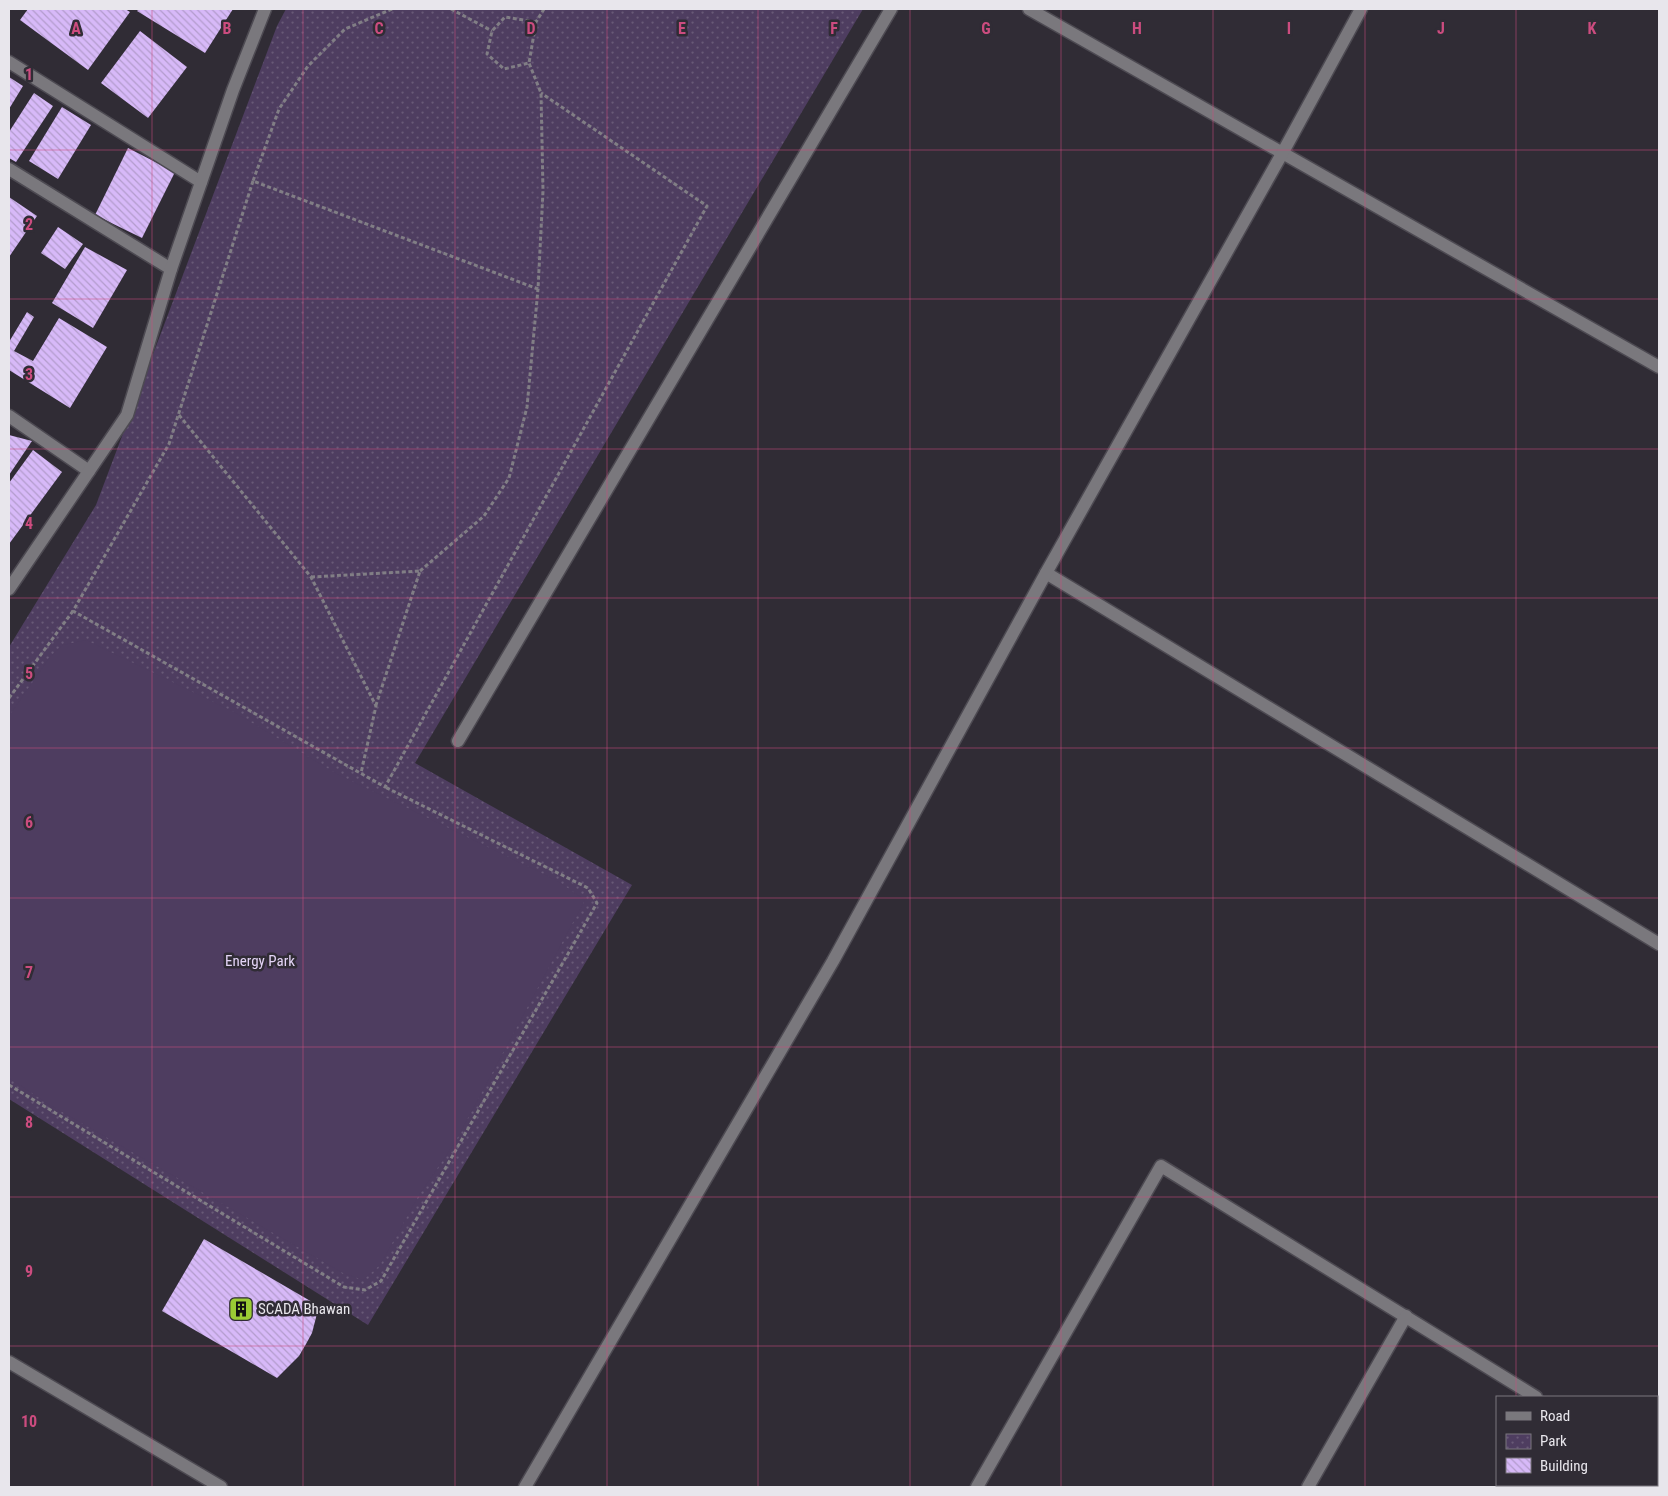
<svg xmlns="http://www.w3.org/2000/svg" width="1668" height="1496" font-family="'Roboto Condensed',sans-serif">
	<defs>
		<pattern id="park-dots" width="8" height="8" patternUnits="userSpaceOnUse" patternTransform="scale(1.25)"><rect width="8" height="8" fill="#4e3d60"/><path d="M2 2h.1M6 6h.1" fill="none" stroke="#685977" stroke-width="1.8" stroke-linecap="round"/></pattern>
		<pattern id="building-back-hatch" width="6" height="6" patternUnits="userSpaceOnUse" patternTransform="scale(1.25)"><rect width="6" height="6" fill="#d7b9f8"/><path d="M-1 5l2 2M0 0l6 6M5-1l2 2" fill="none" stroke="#b39ccc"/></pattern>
	</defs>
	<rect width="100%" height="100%" fill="#302c35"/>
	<path fill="url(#park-dots)" d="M 286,9 L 863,9 L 415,763 L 632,885 L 368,1325 L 9,1099 L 9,647 L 96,505 L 277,26 Z"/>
	<path fill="#4e3d60" d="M 86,640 L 234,712 L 337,774 L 556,880 L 585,900 L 454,1144 L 419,1195 L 380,1265 L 363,1280 L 343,1273 L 50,1105 L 9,1078 L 9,716 L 50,657 L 63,645 Z"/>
	<g fill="url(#building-back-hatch)">
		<path d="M 28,9 L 125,9 L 130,12 L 88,70 L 20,20 Z"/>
		<path d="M 139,9 L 233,9 L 205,53 L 137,11 Z"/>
		<path d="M 140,31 L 187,67 L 148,118 L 101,83 Z"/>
		<path d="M 9,77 L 23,86 L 9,109 Z"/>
		<path d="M 34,93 L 53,106 L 16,162 L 9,158 L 9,132 Z"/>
		<path d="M 62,107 L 91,125 L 58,179 L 29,161 Z"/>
		<path d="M 128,148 L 175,172 L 142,238 L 95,215 Z"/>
		<path d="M 9,197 L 37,216 L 9,257 Z"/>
		<path d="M 58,227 L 83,244 L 65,269 L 41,253 Z"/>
		<path d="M 85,247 L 127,270 L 93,328 L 52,303 Z"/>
		<path d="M 27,312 L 34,317 L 14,351 L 33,361 L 59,318 L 107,347 L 70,408 L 9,370 L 9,342 Z"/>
		<path d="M 9,435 L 32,441 L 9,475 Z"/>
		<path d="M 33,450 L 62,472 L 9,544 L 9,483 Z"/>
		<path d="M 204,1239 L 319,1306 L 312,1333 L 306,1344 L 299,1356 L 277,1378 L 162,1311 Z"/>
	</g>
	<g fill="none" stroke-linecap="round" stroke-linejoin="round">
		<g stroke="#4d4a52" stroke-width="15">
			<g id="minor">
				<path d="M 1029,9 L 1659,367"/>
				<path d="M 9,62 L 201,182"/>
				<path d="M 9,169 L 171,269"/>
				<path d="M 9,416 L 89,471"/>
				<path d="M 1046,573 L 1659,944"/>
				<path d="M 9,589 L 127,415 L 171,269 L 233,90 L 265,9"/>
				<path d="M 458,741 L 891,9"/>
				<path d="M 9,1362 L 221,1487"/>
				<path d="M 1657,1473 L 1659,1474"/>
				<path d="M 525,1487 L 833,961 L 1046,573 L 1283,152 L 1361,9"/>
				<path d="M 977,1487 L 1161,1166 L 1536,1397"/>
				<path d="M 1308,1487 L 1406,1316"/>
			</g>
		</g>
		<g stroke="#817e85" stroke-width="3" stroke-dasharray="4 2.5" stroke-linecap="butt">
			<path d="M 392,9 L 345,29 L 308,66 L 279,109 L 253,181 L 538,289 L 543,191 L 541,93 L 529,63"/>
			<path d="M 451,9 L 492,31"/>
			<path d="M 536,22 L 505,17 L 492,31 L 487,54 L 504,69 L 529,63 L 536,22 L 544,9"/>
			<path d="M 253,181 L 169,444 L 73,611 L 385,787 L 707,206 L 541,93"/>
			<path d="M 179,415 L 311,577 L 376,706 L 361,773"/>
			<path d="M 420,571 L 484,516 L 509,478 L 527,407 L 538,289"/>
			<path d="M 311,577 L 420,571 L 376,705"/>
			<path d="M 9,698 L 73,611"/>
			<path d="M 9,1085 L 344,1287 L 365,1290 L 381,1281 L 597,903 L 588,888 L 385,787"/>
		</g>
		<use href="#minor" stroke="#7a787d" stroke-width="12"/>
	</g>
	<path fill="none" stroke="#cc4c7f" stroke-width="1" stroke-opacity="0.55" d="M 152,9 L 152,1487M 303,9 L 303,1487M 455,9 L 455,1487M 607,9 L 607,1487M 758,9 L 758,1487M 910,9 L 910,1487M 1061,9 L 1061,1487M 1213,9 L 1213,1487M 1365,9 L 1365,1487M 1516,9 L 1516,1397M 9,150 L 1659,150M 9,299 L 1659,299M 9,449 L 1659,449M 9,598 L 1659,598M 9,748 L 1659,748M 9,898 L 1659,898M 9,1047 L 1659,1047M 9,1197 L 1659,1197M 9,1346 L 1659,1346M 1516,1485 L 1516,1487"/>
	<defs>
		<g id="building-square" transform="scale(1.25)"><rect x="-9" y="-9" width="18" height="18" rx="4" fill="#9acb34" stroke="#302c35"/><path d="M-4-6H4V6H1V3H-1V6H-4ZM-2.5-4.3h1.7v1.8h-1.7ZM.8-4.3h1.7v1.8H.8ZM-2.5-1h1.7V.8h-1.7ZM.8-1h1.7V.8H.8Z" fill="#111"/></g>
	</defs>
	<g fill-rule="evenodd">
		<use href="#building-square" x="241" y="1309"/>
	</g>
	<g text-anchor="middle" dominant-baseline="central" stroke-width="5" stroke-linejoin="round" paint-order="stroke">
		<g font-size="15" fill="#e3d4f6" stroke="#302c35">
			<text x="260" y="961">Energy Park</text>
		</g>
		<g font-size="15" fill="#e8e6ec" stroke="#302c35" text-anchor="start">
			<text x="258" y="1309">SCADA Bhawan</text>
		</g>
	</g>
	<g font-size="16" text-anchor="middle" font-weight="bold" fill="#cc4c7f" stroke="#302c35" stroke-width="5" stroke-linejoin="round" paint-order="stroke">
		<text x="76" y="34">A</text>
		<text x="227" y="34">B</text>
		<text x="379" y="34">C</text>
		<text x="531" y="34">D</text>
		<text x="682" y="34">E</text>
		<text x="834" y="34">F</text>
		<text x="986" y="34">G</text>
		<text x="1137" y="34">H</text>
		<text x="1289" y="34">I</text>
		<text x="1441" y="34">J</text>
		<text x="1592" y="34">K</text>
		<text x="29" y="80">1</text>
		<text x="29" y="230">2</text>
		<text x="29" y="380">3</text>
		<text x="29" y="529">4</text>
		<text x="29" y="679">5</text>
		<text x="29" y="828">6</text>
		<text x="29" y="978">7</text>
		<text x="29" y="1128">8</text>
		<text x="29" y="1277">9</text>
		<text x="29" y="1427">10</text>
	</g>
	<rect width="1668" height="1496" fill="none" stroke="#e8e6ec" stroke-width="20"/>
	<rect x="1496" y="1396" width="162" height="90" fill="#302c35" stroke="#7a767e"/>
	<rect x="1506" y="1412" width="25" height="8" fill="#7a787d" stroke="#7a767e"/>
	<text x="1540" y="1421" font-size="15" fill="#e8e6ec">Road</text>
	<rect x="1506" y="1434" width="25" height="15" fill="url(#park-dots)" stroke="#7a767e"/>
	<text x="1540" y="1446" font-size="15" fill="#e8e6ec">Park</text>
	<rect x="1506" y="1458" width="25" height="15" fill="url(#building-back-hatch)" stroke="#7a767e"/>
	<text x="1540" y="1471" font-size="15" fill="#e8e6ec">Building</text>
</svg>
